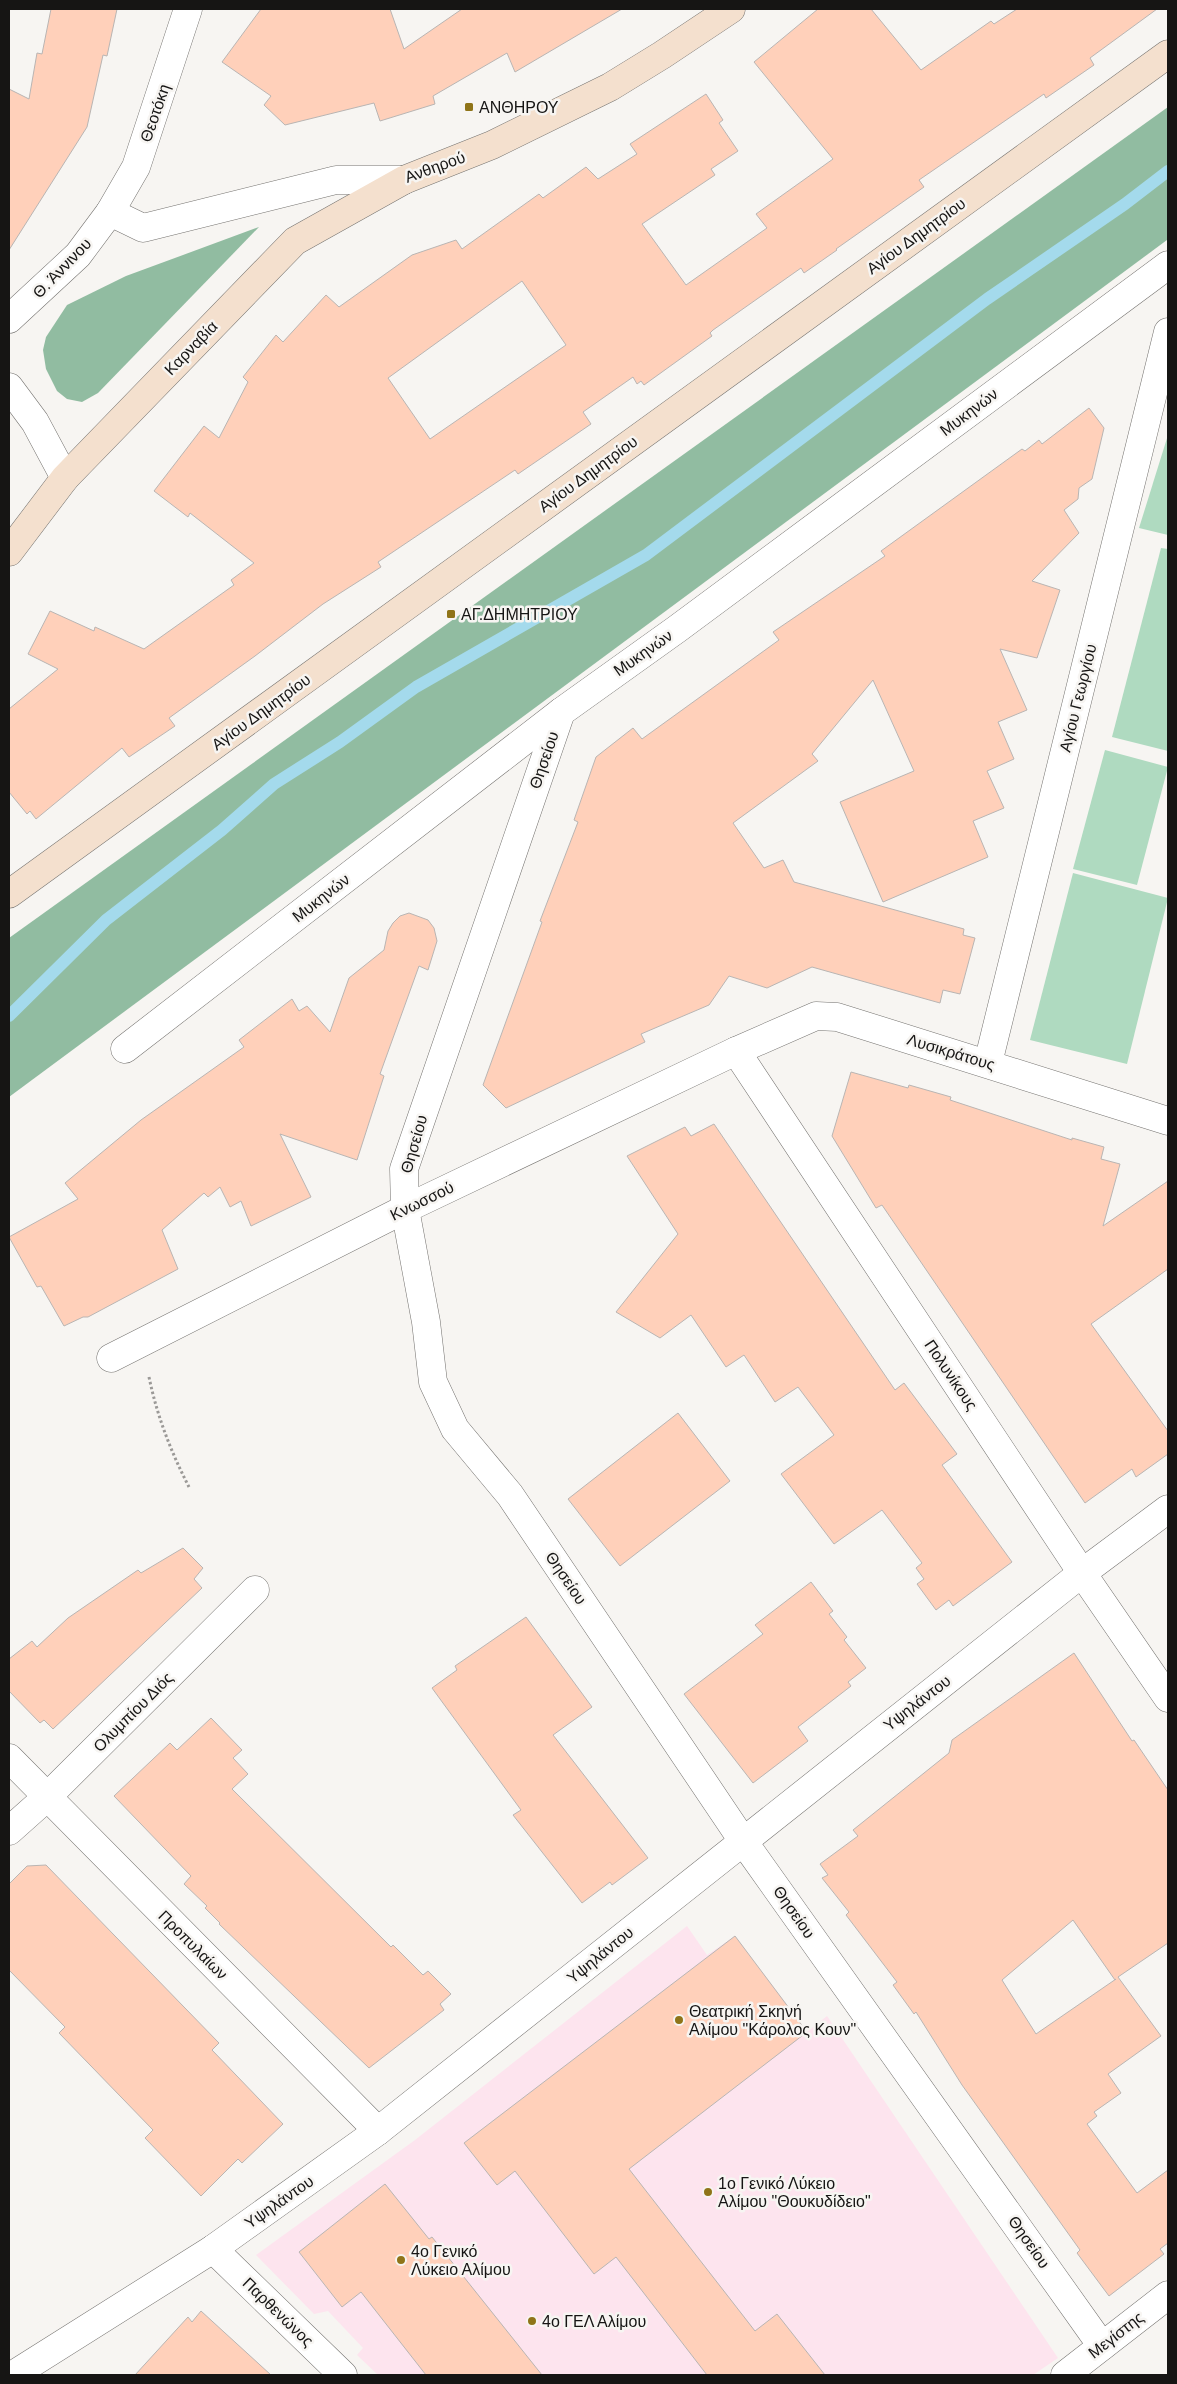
<svg xmlns="http://www.w3.org/2000/svg" width="1177" height="2384" font-family="Arial,sans-serif">
	<rect width="100%" height="100%" fill="#f7f5f2"/>
	<path fill="#fde4ee" d="M 687,1926 L 707,1955 L 735,1936 L 807,2032 L 827,2016 L 1058,2358 L 1033,2375 L 378,2375 L 357,2355 L 363,2348 L 328,2311 L 314,2314 L 256,2255 L 415,2140 Z"/>
	<g fill="#afdac0">
		<path d="M 1168,435 L 1168,535 L 1139,528 Z"/>
		<path d="M 1161,548 L 1168,549 L 1168,751 L 1112,737 Z"/>
		<path d="M 1105,750 L 1168,767 L 1137,885 L 1073,869 Z"/>
		<path d="M 1073,873 L 1168,898 L 1127,1064 L 1030,1040 Z"/>
	</g>
	<g fill="#91bca1">
		<path d="M 1168,107 L 1167,240 L 9,1097 L 9,938 Z"/>
		<path d="M 259,227 L 98,393 L 82,402 L 67,399 L 57,391 L 46,369 L 43,350 L 46,337 L 67,305 L 126,276 Z"/>
	</g>
	<g fill="none" stroke-linecap="round" stroke-linejoin="round">
		<path stroke="#a4daec" stroke-width="12" d="M 9,1016 L 106,920 L 222,830 L 274,784 L 340,742 L 416,687 L 646,555 L 987,299 L 1125,204 L 1168,171"/>
	</g>
	<g fill="#ffd0ba" stroke="#b9b5b3" fill-rule="evenodd">
		<path d="M 51,9 L 117,9 L 107,56 L 103,55 L 87,127 L 9,250 L 9,89 L 29,99 L 37,53 L 42,54 Z"/>
		<path d="M 261,9 L 390,9 L 404,49 L 462,9 L 622,9 L 515,72 L 507,53 L 433,96 L 435,104 L 380,121 L 374,103 L 285,125 L 264,105 L 271,96 L 222,62 Z"/>
		<path d="M 818,9 L 871,9 L 921,70 L 991,21 L 994,24 L 1017,9 L 1157,9 L 1090,58 L 1094,65 L 1046,98 L 1044,94 L 919,180 L 924,187 L 836,249 L 837,250 L 804,273 L 801,268 L 713,330 L 710,333 L 712,336 L 644,385 L 641,381 L 637,384 L 633,377 L 583,412 L 591,424 L 518,474 L 515,470 L 378,562 L 381,567 L 323,604 L 255,656 L 169,718 L 175,726 L 129,757 L 122,748 L 36,819 L 30,811 L 27,814 L 9,792 L 9,709 L 58,669 L 28,654 L 50,611 L 94,631 L 95,627 L 144,649 L 234,585 L 231,580 L 254,563 L 190,513 L 188,517 L 154,491 L 204,426 L 219,438 L 248,382 L 243,377 L 276,335 L 283,342 L 326,295 L 339,307 L 412,255 L 456,240 L 462,249 L 539,194 L 543,198 L 586,167 L 598,179 L 637,154 L 630,144 L 706,94 L 723,120 L 719,123 L 738,151 L 711,169 L 715,175 L 642,224 L 686,285 L 767,228 L 756,214 L 833,159 L 754,62 ZM 522,281 L 566,345 L 430,439 L 388,378 Z"/>
		<path d="M 1089,408 L 1104,428 L 1092,479 L 1079,488 L 1078,499 L 1064,510 L 1079,533 L 1032,581 L 1060,590 L 1037,658 L 1000,649 L 1027,710 L 998,722 L 1014,759 L 987,771 L 1004,808 L 973,821 L 988,857 L 883,902 L 840,802 L 914,771 L 873,680 L 812,754 L 818,761 L 733,823 L 764,868 L 783,860 L 794,882 L 964,929 L 963,935 L 975,938 L 960,994 L 943,990 L 940,1003 L 812,967 L 767,988 L 729,976 L 709,1005 L 641,1034 L 645,1042 L 506,1108 L 483,1085 L 542,922 L 540,921 L 578,822 L 574,820 L 596,757 L 633,728 L 642,739 L 779,640 L 773,632 L 885,556 L 881,551 L 1022,449 L 1025,451 L 1039,440 L 1042,444 Z"/>
		<path d="M 409,913 L 428,920 L 434,928 L 437,941 L 428,970 L 419,966 L 380,1074 L 384,1076 L 357,1160 L 280,1134 L 311,1197 L 251,1226 L 241,1201 L 230,1207 L 220,1187 L 208,1197 L 204,1193 L 162,1230 L 178,1269 L 88,1317 L 83,1317 L 64,1326 L 41,1286 L 37,1287 L 9,1237 L 78,1199 L 65,1183 L 141,1120 L 244,1047 L 239,1040 L 292,999 L 299,1011 L 307,1006 L 330,1032 L 349,978 L 384,950 L 388,931 L 393,923 L 400,916 Z"/>
		<path d="M 851,1072 L 908,1088 L 909,1085 L 951,1097 L 950,1100 L 1072,1140 L 1072,1138 L 1104,1147 L 1101,1159 L 1120,1164 L 1103,1226 L 1168,1181 L 1168,1269 L 1091,1324 L 1168,1431 L 1168,1454 L 1136,1477 L 1132,1469 L 1085,1503 L 882,1205 L 876,1208 L 832,1136 Z"/>
		<path d="M 714,1124 L 895,1390 L 904,1383 L 957,1454 L 942,1465 L 1012,1562 L 953,1606 L 949,1600 L 936,1610 L 917,1584 L 924,1579 L 916,1568 L 922,1563 L 882,1510 L 834,1544 L 781,1474 L 834,1435 L 798,1387 L 775,1402 L 744,1355 L 726,1367 L 691,1315 L 660,1338 L 616,1312 L 678,1234 L 627,1156 L 685,1127 L 691,1136 Z"/>
		<path d="M 678,1413 L 730,1481 L 620,1566 L 568,1499 Z"/>
		<path d="M 183,1548 L 203,1568 L 194,1579 L 202,1588 L 53,1729 L 44,1720 L 40,1723 L 9,1691 L 9,1659 L 32,1641 L 37,1647 L 68,1618 L 138,1570 L 141,1573 Z"/>
		<path d="M 811,1582 L 833,1611 L 829,1614 L 847,1637 L 844,1640 L 866,1668 L 848,1682 L 851,1686 L 798,1727 L 808,1741 L 753,1783 L 684,1694 L 763,1634 L 755,1625 Z"/>
		<path d="M 526,1617 L 592,1707 L 553,1735 L 648,1858 L 612,1885 L 610,1882 L 582,1903 L 513,1815 L 521,1810 L 432,1688 L 457,1670 L 455,1666 Z"/>
		<path d="M 1074,1653 L 1132,1741 L 1134,1740 L 1168,1790 L 1168,1943 L 1118,1977 L 1161,2036 L 1108,2074 L 1121,2093 L 1094,2112 L 1097,2116 L 1087,2124 L 1137,2193 L 1168,2170 L 1168,2243 L 1160,2249 L 1164,2254 L 1109,2296 L 1077,2253 L 1080,2250 L 962,2085 L 916,2012 L 914,2014 L 893,1985 L 897,1982 L 846,1915 L 849,1912 L 822,1878 L 828,1875 L 820,1864 L 858,1836 L 853,1830 L 949,1753 L 952,1740 ZM 1073,1920 L 1115,1980 L 1116,1979 L 1036,2034 L 1002,1980 Z"/>
		<path d="M 211,1718 L 242,1750 L 233,1758 L 248,1774 L 232,1789 L 391,1947 L 393,1945 L 423,1975 L 428,1971 L 451,1994 L 440,2004 L 444,2010 L 369,2068 L 219,1924 L 220,1923 L 205,1908 L 207,1906 L 184,1884 L 191,1876 L 114,1796 L 170,1743 L 177,1750 Z"/>
		<path d="M 46,1865 L 219,2043 L 212,2050 L 283,2124 L 242,2163 L 238,2159 L 201,2196 L 145,2138 L 153,2130 L 59,2033 L 65,2027 L 9,1970 L 9,1884 L 27,1866 Z"/>
		<path d="M 735,1936 L 807,2032 L 629,2169 L 755,2331 L 777,2314 L 825,2375 L 707,2375 L 616,2257 L 594,2274 L 515,2171 L 497,2185 L 464,2143 Z"/>
		<path d="M 385,2184 L 429,2239 L 432,2237 L 542,2375 L 426,2375 L 361,2292 L 342,2307 L 299,2252 Z"/>
		<path d="M 201,2311 L 271,2375 L 135,2375 L 188,2317 L 192,2322 Z"/>
	</g>
	<g fill="none" stroke-linecap="round" stroke-linejoin="round">
		<g stroke="#757370" stroke-width="29">
			<g id="street">
				<path d="M 110,212 L 143,228 L 336,180 L 404,180"/>
				<path d="M 9,319 L 78,255 L 110,212 L 136,167 L 188,9"/>
				<path d="M 9,387 L 35,422 L 65,478"/>
				<path d="M 561,712 L 404,1169 L 405,1209 L 426,1322 L 433,1382 L 455,1429 L 510,1495 L 743,1841 L 1102,2346"/>
				<path d="M 125,1049 L 561,712 L 677,629 L 1168,265"/>
				<path d="M 736,1051 L 1082,1573 L 1168,1698"/>
				<path d="M 988,1063 L 1168,332"/>
				<path d="M 111,1358 L 405,1209 L 736,1051 L 816,1016 L 837,1017 L 1168,1121"/>
				<path d="M 9,1758 L 378,2131"/>
				<path d="M 9,1831 L 46,1798 L 255,1590"/>
				<path d="M 213,2249 L 343,2375"/>
				<path d="M 13,2375 L 213,2249 L 378,2131 L 1082,1573 L 1168,1509"/>
				<path d="M 1065,2375 L 1168,2295"/>
			</g>
		</g>
		<g stroke="#757370" stroke-width="29">
			<g id="secondary">
				<path d="M 9,552 L 65,478 L 295,241 L 404,180 L 492,145 L 610,87 L 662,55 L 731,9"/>
				<path d="M 9,894 L 1168,54"/>
			</g>
		</g>
		<path stroke="#9b9997" stroke-width="3" stroke-dasharray="2.5 2.5" stroke-linecap="butt" d="M 149,1377 C 157,1416 171,1452 189,1487"/>
		<use href="#street" stroke="#fff" stroke-width="28"/>
		<use href="#secondary" stroke="#f4e0ce" stroke-width="28"/>
	</g>
	<g fill="#8f7418" stroke="#f7f5f2" stroke-width="2">
		<rect x="464" y="102" width="10" height="10" rx="2.5"/>
		<rect x="446" y="609" width="10" height="10" rx="2.5"/>
		<circle cx="679" cy="2020" r="5"/>
		<circle cx="708" cy="2192" r="5"/>
		<circle cx="401" cy="2260" r="5"/>
		<circle cx="532" cy="2321" r="5"/>
	</g>
	<g text-anchor="middle" dominant-baseline="central" stroke-width="5" stroke-linejoin="round" paint-order="stroke">
		<g font-size="16" fill="#161514" stroke="#f7f5f2" text-anchor="start">
			<text x="479" y="107">ΑΝΘΗΡΟΥ</text>
			<text x="461" y="614">ΑΓ.ΔΗΜΗΤΡΙΟΥ</text>
			<text x="689" y="2011">Θεατρική Σκηνή<tspan x="689" dy="18">Αλίμου "Κάρολος Κουν"</tspan></text>
			<text x="718" y="2183">1ο Γενικό Λύκειο<tspan x="718" dy="18">Αλίμου "Θουκυδίδειο"</tspan></text>
			<text x="411" y="2251">4ο Γενικό<tspan x="411" dy="18">Λύκειο Αλίμου</tspan></text>
			<text x="542" y="2321">4ο ΓΕΛ Αλίμου</text>
		</g>
		<g font-size="16" fill="#161514" stroke="#f7f5f2">
			<text transform="translate(155 113) rotate(-71)">Θεοτόκη</text>
			<text transform="translate(435 167) rotate(-20)">Ανθηρού</text>
			<text transform="translate(916 236) rotate(-36)">Αγίου Δημητρίου</text>
			<text transform="translate(62 268) rotate(-46)">Θ. Άννινου</text>
			<text transform="translate(191 348) rotate(-46)">Καρναβία</text>
			<text transform="translate(969 412) rotate(-37)">Μυκηνών</text>
			<text transform="translate(588 474) rotate(-36)">Αγίου Δημητρίου</text>
			<text transform="translate(643 653) rotate(-35)">Μυκηνών</text>
			<text transform="translate(1078 698) rotate(-76)">Αγίου Γεωργίου</text>
			<text transform="translate(261 712) rotate(-36)">Αγίου Δημητρίου</text>
			<text transform="translate(544 760) rotate(-71)">Θησείου</text>
			<text transform="translate(321 898) rotate(-38)">Μυκηνών</text>
			<text transform="translate(951 1052) rotate(17)">Λυσικράτους</text>
			<text transform="translate(414 1144) rotate(-74)">Θησείου</text>
			<text transform="translate(422 1201) rotate(-26)">Κνωσσού</text>
			<text transform="translate(951 1375) rotate(56)">Πολυνίκους</text>
			<text transform="translate(566 1578) rotate(56)">Θησείου</text>
			<text transform="translate(917 1703) rotate(-38)">Υψηλάντου</text>
			<text transform="translate(133 1712) rotate(-45)">Ολυμπίου Διός</text>
			<text transform="translate(794 1912) rotate(55)">Θησείου</text>
			<text transform="translate(193 1945) rotate(45)">Προπυλαίων</text>
			<text transform="translate(600 1955) rotate(-39)">Υψηλάντου</text>
			<text transform="translate(279 2202) rotate(-35)">Υψηλάντου</text>
			<text transform="translate(1029 2242) rotate(55)">Θησείου</text>
			<text transform="translate(278 2312) rotate(44)">Παρθενώνος</text>
			<text transform="translate(1116 2335) rotate(-38)">Μεγίστης</text>
		</g>
	</g>
	<rect width="1177" height="2384" fill="none" stroke="#161514" stroke-width="20"/>
</svg>
